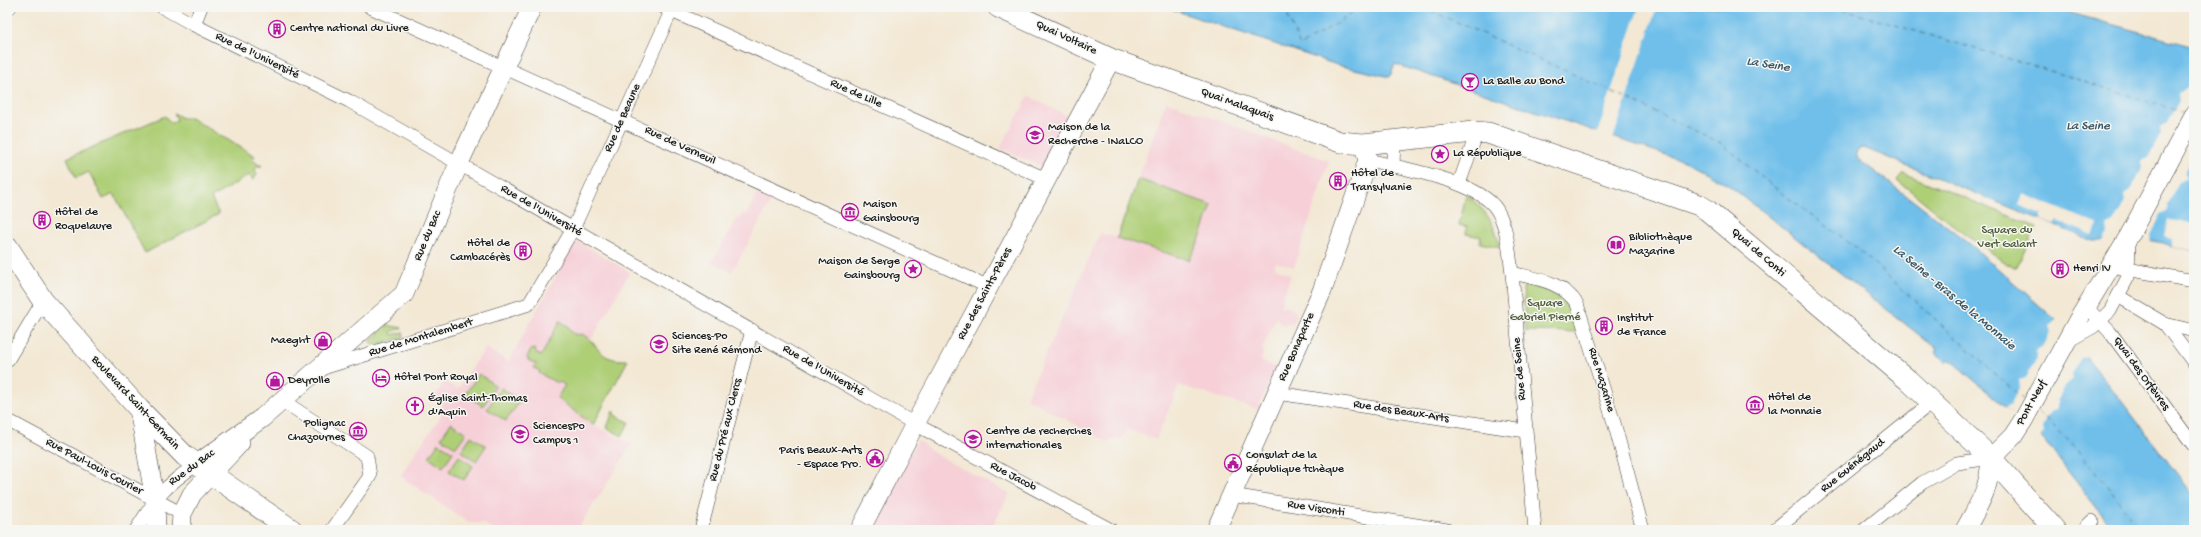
<svg xmlns="http://www.w3.org/2000/svg" width="2201" height="537" font-family="'Gochi Hand',sans-serif">
	<rect width="100%" height="100%" fill="#f6f6f2"/>
	<filter id="ink" filterUnits="userSpaceOnUse"><feTurbulence type="fractalNoise" baseFrequency=".025" numOctaves="2"/><feDisplacementMap in="SourceGraphic" scale="8" xChannelSelector="R" yChannelSelector="G"/><feConvolveMatrix kernelMatrix="1 2 1 2 8 2 1 2 1" color-interpolation-filters="sRGB"/></filter>
	<filter id="wash" filterUnits="userSpaceOnUse"><feTurbulence type="fractalNoise" baseFrequency=".012" numOctaves="4" result="noise"/><feDisplacementMap in="SourceGraphic" scale="16" xChannelSelector="R" yChannelSelector="G"/><feGaussianBlur stdDeviation="0.9" result="paint"/><feColorMatrix in="noise" values="0 0 0 0 0 0 0 0 0 0 0 0 0 0 0 0 0 1.4 0 .05"/><feComposite in="paint" operator="in"/></filter>
	<g filter="url(#wash)">
		<rect width="100%" height="100%" fill="#f3e8d4"/>
		<g fill="#f6cfd7">
			<path d="M 1029,96 L 1071,118 L 1044,168 L 1000,148 Z"/>
			<path d="M 1166,101 L 1329,161 L 1294,267 L 1276,262 L 1274,267 L 1291,275 L 1280,307 L 1290,306 L 1297,314 L 1293,323 L 1282,325 L 1276,317 L 1262,350 L 1264,351 L 1261,361 L 1280,369 L 1274,372 L 1259,406 L 1260,410 L 1179,385 L 1156,440 L 1127,429 L 1121,441 L 1115,437 L 1113,440 L 1109,439 L 1108,442 L 1026,398 L 1100,234 L 1117,237 Z"/>
			<path d="M 759,189 L 774,196 L 732,272 L 712,262 L 737,218 L 740,219 L 743,213 L 746,215 Z"/>
			<path d="M 579,242 L 630,272 L 558,398 L 593,425 L 632,444 L 577,530 L 494,530 L 483,523 L 469,523 L 400,476 L 442,414 L 438,411 L 443,403 L 434,397 L 445,381 L 458,389 L 486,347 L 508,362 L 574,244 Z"/>
			<path d="M 918,440 L 934,453 L 1009,494 L 992,527 L 998,530 L 869,530 Z"/>
		</g>
		<g fill="#afcf77" stroke="#66764a">
			<path d="M 174,113 L 182,118 L 191,118 L 255,156 L 252,160 L 262,166 L 257,166 L 255,170 L 257,175 L 253,180 L 249,175 L 211,198 L 219,214 L 145,253 L 114,194 L 103,199 L 89,172 L 76,178 L 67,158 L 165,116 L 171,123 L 177,120 Z"/>
			<path d="M 1903,173 L 2037,227 L 2015,268 L 2013,268 L 1953,225 L 1897,180 Z"/>
			<path d="M 1138,179 L 1212,205 L 1199,241 L 1189,260 L 1117,238 Z"/>
			<path d="M 1466,195 C 1485,208 1495,224 1500,247 L 1480,243 L 1481,237 L 1466,234 L 1467,227 L 1459,225 Z"/>
			<path d="M 1529,284 C 1561,296 1569,297 1578,332 L 1526,331 L 1523,288 Z"/>
			<path d="M 560,321 L 568,326 L 570,331 L 577,335 L 582,334 C 601,345 596,361 628,360 L 593,425 L 557,398 L 565,385 L 558,381 L 557,383 L 539,373 L 540,371 L 534,368 L 536,364 L 528,360 L 527,357 L 531,350 L 535,349 L 535,352 L 541,356 Z"/>
			<path d="M 387,325 L 402,328 L 391,332 L 392,335 L 403,332 L 404,337 L 376,345 L 371,344 L 371,340 Z"/>
			<path d="M 479,374 L 496,386 L 483,406 L 465,394 Z"/>
			<path d="M 501,388 L 520,401 L 506,421 L 487,409 Z"/>
			<path d="M 613,411 L 616,416 L 629,422 L 622,436 L 607,428 Z"/>
			<path d="M 451,423 L 466,433 L 456,447 L 441,438 Z"/>
			<path d="M 471,436 L 486,446 L 476,461 L 461,451 Z"/>
			<path d="M 438,443 L 453,452 L 443,467 L 429,457 Z"/>
			<path d="M 459,456 L 473,466 L 464,480 L 449,471 Z"/>
		</g>
		<path fill="#70bfea" stroke="#466e83" d="M 1165,7 L 2049,7 L 2194,47 L 2194,251 L 2150,240 L 2093,241 L 1864,148 L 1859,149 L 1856,153 L 1858,159 L 1969,243 L 2057,321 L 2110,386 L 2194,496 L 2194,530 L 2114,530 L 2042,438 L 1949,359 L 1947,362 L 1935,352 L 1937,349 L 1731,187 L 1687,162 L 1395,64 L 1390,77 L 1337,65 Z"/>
		<g fill="#f3e8d4">
			<path d="M 1639,7 L 1657,7 L 1613,139 L 1597,134 Z"/>
			<path d="M 2194,73 L 2194,154 L 2185,171 L 2186,178 L 2179,182 L 2167,204 L 2168,211 L 2161,214 L 2151,235 L 2152,242 L 2103,242 L 2108,233 L 2107,226 L 2113,223 L 2125,202 L 2124,195 L 2130,191 L 2142,169 L 2141,162 L 2148,158 L 2161,134 L 2160,127 L 2167,123 L 2179,101 L 2178,93 L 2185,90 Z"/>
			<path d="M 2023,194 L 2097,224 L 2092,235 L 2057,221 L 2054,225 L 2040,220 L 2041,214 L 2018,205 Z"/>
			<path d="M 2168,219 L 2194,225 L 2194,251 L 2173,246 L 2173,239 L 2164,237 Z"/>
			<path d="M 2058,319 L 2087,354 L 2085,357 L 2081,358 L 2072,374 L 2073,380 L 2067,384 L 2057,401 L 2057,409 L 2051,412 L 2042,428 L 2043,433 L 2040,438 L 2005,407 L 2010,405 L 2020,387 L 2019,380 L 2026,378 L 2037,358 L 2035,351 L 2042,348 L 2051,332 L 2049,326 Z"/>
		</g>
		<g fill="none" stroke-linecap="round" stroke-linejoin="round">
			<g stroke="#395564" stroke-width="1" stroke-dasharray="5 4" stroke-linecap="butt">
				<path d="M 1284,7 L 1300,46 L 1363,7"/>
				<path d="M 1423,7 L 1615,93 L 1721,143 L 1780,192 L 1857,248 L 2024,400"/>
				<path d="M 1834,7 L 2064,75 L 2184,113"/>
				<path d="M 2039,413 C 2079,446 2109,489 2141,530"/>
			</g>
		</g>
	</g>
	<g filter="url(#ink)">
		<g fill="none" stroke-linecap="round" stroke-linejoin="round">
			<g stroke="#3c3b38" stroke-width="14">
				<g id="street">
					<path d="M 162,7 L 194,25 L 349,101 L 915,424 L 1111,530"/>
					<path d="M 370,7 L 989,287"/>
					<path d="M 665,8 L 1048,180"/>
					<path d="M 7,9 L 10,7"/>
					<path d="M 194,25 L 201,7"/>
					<path d="M 1368,160 C 1401,168 1479,181 1497,210 C 1508,229 1509,251 1512,273 L 1535,530"/>
					<path d="M 1393,166 L 1394,141"/>
					<path d="M 1459,184 L 1477,132"/>
					<path d="M 2121,268 L 2194,281"/>
					<path d="M 1512,273 C 1537,279 1562,281 1577,304 L 1615,426 L 1643,530"/>
					<path d="M 2118,296 L 2165,324 L 2194,331"/>
					<path d="M 2088,304 L 2091,312 L 2110,332 L 2194,446"/>
					<path d="M 2165,324 L 2194,363"/>
					<path d="M 2066,342 L 2093,327 L 2110,311 L 2128,277 L 2129,236"/>
					<path d="M 7,361 L 43,301"/>
					<path d="M 323,368 L 529,304 L 573,229 L 673,7"/>
					<path d="M 1277,393 L 1525,431"/>
					<path d="M 283,401 L 367,456 L 370,476 L 332,530"/>
					<path d="M 7,420 L 182,514"/>
					<path d="M 1232,495 L 1447,530"/>
					<path d="M 136,530 C 155,499 165,485 196,465"/>
					<path d="M 701,530 L 752,330"/>
					<path d="M 1774,530 L 1932,402"/>
					<path d="M 1864,530 L 1922,483 L 1957,463 L 1991,458"/>
					<path d="M 2089,530 L 2087,526 L 2092,521"/>
				</g>
			</g>
			<g stroke="#3c3b38" stroke-width="20">
				<g id="secondary">
					<path d="M 139,409 L 155,500 L 156,530"/>
					<path d="M 196,465 L 262,418 L 404,294 L 459,163 L 532,7"/>
					<path d="M 181,530 L 182,514 L 192,494 L 240,443"/>
					<path d="M 860,530 L 915,424 L 1111,59"/>
					<path d="M 1216,530 L 1322,291 L 1368,160 L 1363,144"/>
					<path d="M 1965,530 C 1980,502 1989,491 1991,458 L 2013,436 L 2024,419 L 2077,322 L 2129,236 L 2194,115"/>
				</g>
			</g>
			<g stroke="#3c3b38" stroke-width="22">
				<g id="primary">
					<path d="M 998,7 L 1111,59 L 1340,142 L 1363,144 L 1473,132 L 1488,133 L 1699,205 L 1707,210 L 1908,380 L 1991,458 L 2055,530"/>
					<path d="M 7,246 L 43,301 L 139,409 L 185,456 L 292,530"/>
				</g>
			</g>
			<use href="#street" stroke="#fff" stroke-width="13"/>
			<use href="#secondary" stroke="#fff" stroke-width="19"/>
			<use href="#primary" stroke="#fff" stroke-width="21"/>
		</g>
	</g>
	<defs>
		<g id="building-ring" transform="scale(0.9)"><circle r="9.5" fill="#f6f6f2" stroke="#b5179e" stroke-width="1.5"/><path d="M-4-6H4V6H1V3H-1V6H-4ZM-2.5-4.3h1.7v1.8h-1.7ZM.8-4.3h1.7v1.8H.8ZM-2.5-1h1.7V.8h-1.7ZM.8-1h1.7V.8H.8Z" fill="#b5179e"/></g>
		<g id="bar-ring" transform="scale(0.9)"><circle r="9.5" fill="#f6f6f2" stroke="#b5179e" stroke-width="1.5"/><path d="M-6-5H6L.8 .8V4.5H3.5V6h-7V4.5H-.8V.8Z" fill="#b5179e"/></g>
		<g id="university-ring" transform="scale(0.9)"><circle r="9.5" fill="#f6f6f2" stroke="#b5179e" stroke-width="1.5"/><path d="M0-5L7-2L0 1L-7-2ZM-4 1L0 2.5L4 1V4Q0 6-4 4Z" fill="#b5179e"/></g>
		<g id="sight-ring" transform="scale(0.9)"><circle r="9.5" fill="#f6f6f2" stroke="#b5179e" stroke-width="1.5"/><path d="M0-6L1.8-2.2L6-1.7L2.9 1.2L3.7 5.4L0 3.3L-3.7 5.4L-2.9 1.2L-6-1.7L-1.8-2.2Z" fill="#b5179e"/></g>
		<g id="museum-ring" transform="scale(0.9)"><circle r="9.5" fill="#f6f6f2" stroke="#b5179e" stroke-width="1.5"/><path d="M0-6L6-3V-2H-6V-3ZM-5-1h2V3h-2ZM-1-1h2V3h-2ZM3-1h2V3H3ZM-6 4H6V6H-6Z" fill="#b5179e"/></g>
		<g id="library-ring" transform="scale(0.9)"><circle r="9.5" fill="#f6f6f2" stroke="#b5179e" stroke-width="1.5"/><path d="M-6-4Q-3-5.5-.7-3.5V5Q-3 3-6 4ZM6-4Q3-5.5 .7-3.5V5Q3 3 6 4Z" fill="#b5179e"/></g>
		<g id="shop-ring" transform="scale(0.9)"><circle r="9.5" fill="#f6f6f2" stroke="#b5179e" stroke-width="1.5"/><path d="M-5-2.5h2.3a2.7 3.5 0 0 1 5.4 0H5L5.5 6h-11ZM-1.5-2.5h3a1.5 2.3 0 0 0-3 0Z" fill="#b5179e"/></g>
		<g id="hotel-ring" transform="scale(0.9)"><circle r="9.5" fill="#f6f6f2" stroke="#b5179e" stroke-width="1.5"/><path d="M-6-4.5h1.5V1H6V5H4.5V3h-9V5H-6ZM-4 0a1.8 1.8 0 1 1 3.6 0ZM.5 0V-2.5h3Q6-2.5 6 0Z" fill="#b5179e"/></g>
		<g id="church-ring" transform="scale(0.9)"><circle r="9.5" fill="#f6f6f2" stroke="#b5179e" stroke-width="1.5"/><path d="M-1.2-6h2.4v3.5h3.3v2.4h-3.3V6h-2.4V-.1h-3.3v-2.4h3.3Z" fill="#b5179e"/></g>
		<g id="civic-ring" transform="scale(0.9)"><circle r="9.5" fill="#f6f6f2" stroke="#b5179e" stroke-width="1.5"/><path d="M-.6-6.5H3V-4.5H.6V-3L4-1V1h2V6H-6V1h2V-1L-.6-3ZM-1.2 2.5V6h2.4V2.5Z" fill="#b5179e"/></g>
	</defs>
	<g fill-rule="evenodd">
		<use href="#building-ring" x="277" y="29"/>
		<use href="#bar-ring" x="1470" y="82"/>
		<use href="#university-ring" x="1035" y="135"/>
		<use href="#sight-ring" x="1440" y="154"/>
		<use href="#building-ring" x="1338" y="181"/>
		<use href="#museum-ring" x="850" y="212"/>
		<use href="#building-ring" x="42" y="220"/>
		<use href="#library-ring" x="1616" y="245"/>
		<use href="#building-ring" x="523" y="251"/>
		<use href="#sight-ring" x="913" y="269"/>
		<use href="#building-ring" x="2060" y="269"/>
		<use href="#building-ring" x="1604" y="326"/>
		<use href="#shop-ring" x="323" y="341"/>
		<use href="#university-ring" x="659" y="344"/>
		<use href="#hotel-ring" x="381" y="378"/>
		<use href="#shop-ring" x="275" y="381"/>
		<use href="#museum-ring" x="1755" y="405"/>
		<use href="#church-ring" x="415" y="406"/>
		<use href="#museum-ring" x="358" y="431"/>
		<use href="#university-ring" x="520" y="434"/>
		<use href="#university-ring" x="973" y="439"/>
		<use href="#civic-ring" x="875" y="458"/>
		<use href="#civic-ring" x="1233" y="463"/>
	</g>
	<g text-anchor="middle" dominant-baseline="central" stroke-width="3" stroke-linejoin="round" paint-order="stroke">
		<g font-size="12" fill="#1c1c1c" stroke="#f6f6f2" text-anchor="start">
			<text x="290" y="29">Centre national du Livre</text>
			<text x="1483" y="82">La Balle au Bond</text>
			<text x="1048" y="128">Maison de la<tspan x="1048" dy="14">Recherche - INaLCO</tspan></text>
			<text x="1453" y="154">La République</text>
			<text x="1351" y="174">Hôtel de<tspan x="1351" dy="14">Transylvanie</tspan></text>
			<text x="863" y="205">Maison<tspan x="863" dy="14">Gainsbourg</tspan></text>
			<text x="55" y="213">Hôtel de<tspan x="55" dy="14">Roquelaure</tspan></text>
			<text x="1629" y="238">Bibliothèque<tspan x="1629" dy="14">Mazarine</tspan></text>
			<text x="510" y="244" text-anchor="end">Hôtel de<tspan x="510" dy="14">Cambacérès</tspan></text>
			<text x="900" y="262" text-anchor="end">Maison de Serge<tspan x="900" dy="14">Gainsbourg</tspan></text>
			<text x="2073" y="269">Henri IV</text>
			<text x="1617" y="319">Institut<tspan x="1617" dy="14">de France</tspan></text>
			<text x="672" y="337">Sciences-Po<tspan x="672" dy="14">Site René Rémond</tspan></text>
			<text x="310" y="341" text-anchor="end">Maeght</text>
			<text x="394" y="378">Hôtel Pont Royal</text>
			<text x="288" y="381">Deyrolle</text>
			<text x="1768" y="398">Hôtel de<tspan x="1768" dy="14">la Monnaie</tspan></text>
			<text x="428" y="399">Église Saint-Thomas<tspan x="428" dy="14">d'Aquin</tspan></text>
			<text x="345" y="424" text-anchor="end">Polignac<tspan x="345" dy="14">Chazournes</tspan></text>
			<text x="533" y="427">SciencesPo<tspan x="533" dy="14">Campus 1</tspan></text>
			<text x="986" y="432">Centre de recherches<tspan x="986" dy="14">internationales</tspan></text>
			<text x="862" y="451" text-anchor="end">Paris Beaux-Arts<tspan x="862" dy="14">- Espace Pro.</tspan></text>
			<text x="1246" y="456">Consulat de la<tspan x="1246" dy="14">République tchèque</tspan></text>
		</g>
		<g font-size="12" fill="#1c1c1c" stroke="#f6f6f2">
			<text transform="translate(1066 38) rotate(25)">Quai Voltaire</text>
			<text transform="translate(257 56) rotate(26)">Rue de l'Université</text>
			<text transform="translate(856 94) rotate(24)">Rue de Lille</text>
			<text transform="translate(1237 105) rotate(20)">Quai Malaquais</text>
			<text transform="translate(623 118) rotate(-66)">Rue de Beaune</text>
			<text transform="translate(680 146) rotate(25)">Rue de Verneuil</text>
			<text transform="translate(541 211) rotate(30)">Rue de l'Université</text>
			<text transform="translate(428 236) rotate(-67)">Rue du Bac</text>
			<text transform="translate(1758 253) rotate(41)">Quai de Conti</text>
			<text transform="translate(985 294) rotate(-62)">Rue des Saints-Pères</text>
			<text transform="translate(421 338) rotate(-17)">Rue de Montalembert</text>
			<text transform="translate(1297 347) rotate(-66)">Rue Bonaparte</text>
			<text transform="translate(1520 369) rotate(-95)">Rue de Seine</text>
			<text transform="translate(823 371) rotate(30)">Rue de l'Université</text>
			<text transform="translate(2141 374) rotate(54)">Quai des Orfèvres</text>
			<text transform="translate(1601 380) rotate(73)">Rue Mazarine</text>
			<text transform="translate(135 403) rotate(47)">Boulevard Saint-Germain</text>
			<text transform="translate(2032 403) rotate(-61)">Pont Neuf</text>
			<text transform="translate(1401 412) rotate(9)">Rue des Beaux-Arts</text>
			<text transform="translate(726 430) rotate(-76)">Rue du Pré aux Clercs</text>
			<text transform="translate(1853 466) rotate(-39)">Rue Guénégaud</text>
			<text transform="translate(94 467) rotate(28)">Rue Paul-Louis Courier</text>
			<text transform="translate(192 468) rotate(-36)">Rue du Bac</text>
			<text transform="translate(1013 477) rotate(28)">Rue Jacob</text>
			<text transform="translate(1316 509) rotate(9)">Rue Visconti</text>
		</g>
		<g font-size="12" fill="#4f5b3c" stroke="#f6f6f2">
			<text x="2007" y="231">Square du<tspan x="2007" dy="14">Vert Galant</tspan></text>
			<text x="1545" y="304">Square<tspan x="1545" dy="14">Gabriel Pierné</tspan></text>
		</g>
		<g font-size="13" font-style="italic" fill="#395564" stroke="#f6f6f2">
			<text transform="translate(1768 65) rotate(9)">La Seine</text>
			<text x="2088" y="126">La Seine</text>
			<text transform="translate(1954 298) rotate(40)">La Seine - Bras de la Monnaie</text>
		</g>
	</g>
	<rect width="2201" height="537" fill="none" stroke="#f6f6f2" stroke-width="24"/>
</svg>
